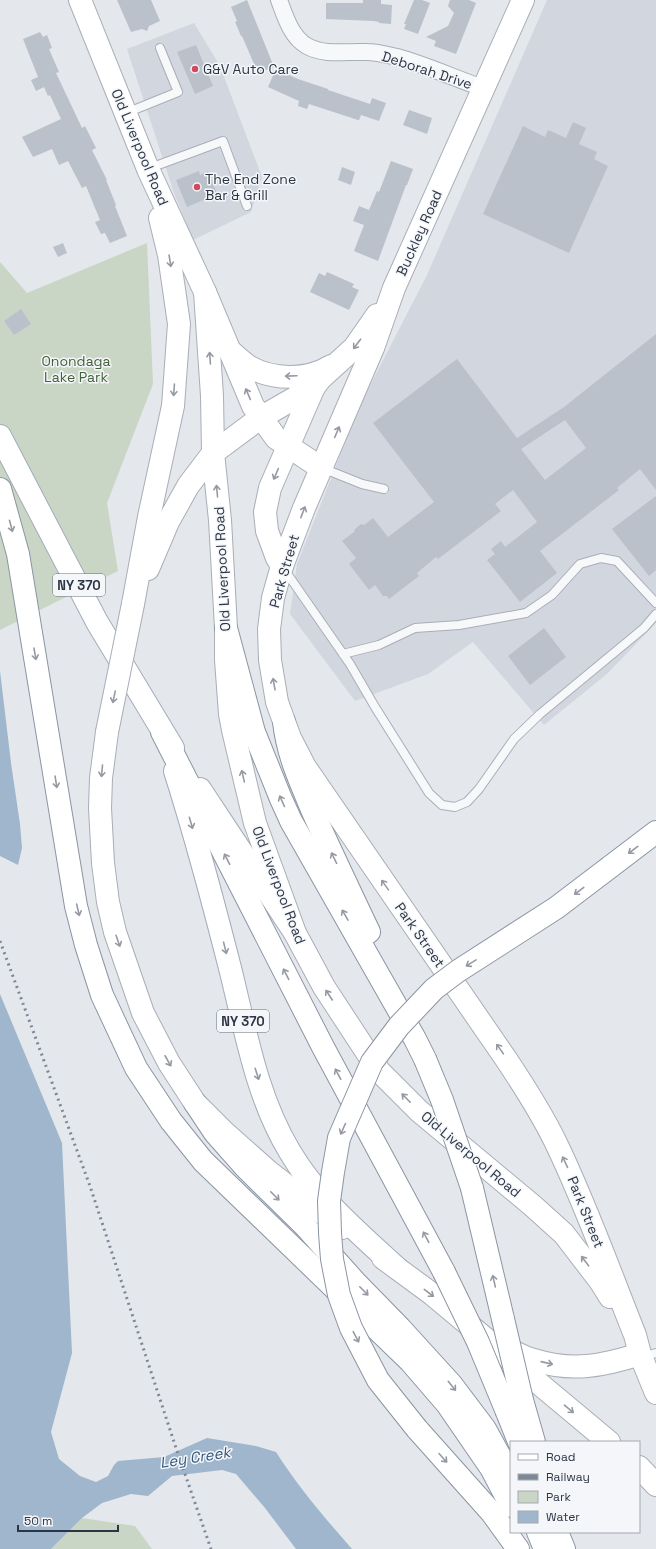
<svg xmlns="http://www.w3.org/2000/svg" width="656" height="1549" font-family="'Space Grotesk',sans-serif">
	<rect width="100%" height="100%" fill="#e4e7ec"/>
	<g fill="#d2d6de">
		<path d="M 547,0 L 656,0 L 656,623 L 608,673 L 544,725 L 473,642 L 428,674 L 355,701 L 290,614 L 297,564 L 361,403 L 427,275 Z"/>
		<path d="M 194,23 L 220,66 L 262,177 L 251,212 L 193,240 L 174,193 L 127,49 Z"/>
	</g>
	<g fill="#cad6c5">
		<path d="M 147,243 L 153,384 L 107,503 L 118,571 L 0,630 L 0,262 L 27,293 Z"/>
		<path d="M 82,1518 L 135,1526 L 152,1549 L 51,1549 Z"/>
	</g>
	<g fill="#9fb6cc">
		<path d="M 0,671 L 11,763 L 20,824 L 22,848 L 18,865 L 0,856 Z"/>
		<path d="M 0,994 L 62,1143 L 72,1353 L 51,1432 L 59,1459 L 80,1476 L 96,1482 L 108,1476 L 114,1465 L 118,1461 L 164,1457 L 207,1438 L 256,1446 L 276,1452 C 298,1487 325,1518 352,1549 L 296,1549 L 265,1508 L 236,1474 L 222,1470 L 172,1476 L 148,1496 L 131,1494 L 102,1503 L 82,1518 L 51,1549 L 0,1549 Z"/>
	</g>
	<g fill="#bbc1ca" fill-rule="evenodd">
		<path d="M 117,0 L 151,0 L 160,21 L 149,26 L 147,31 L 142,29 L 131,32 Z"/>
		<path d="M 247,0 L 274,67 L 258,73 L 242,36 L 241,36 L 235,22 L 237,21 L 231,7 Z"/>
		<path d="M 363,0 L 381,0 L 381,4 L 392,5 L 391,24 L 379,23 L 379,22 L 373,21 L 326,19 L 326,3 L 363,3 Z"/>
		<path d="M 414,0 L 422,0 L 430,3 L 418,34 L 404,29 L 406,24 L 404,24 Z"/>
		<path d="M 450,0 L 469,0 L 476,3 L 456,54 L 434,46 L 436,41 L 426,37 L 448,26 L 454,13 L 448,6 Z"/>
		<path d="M 40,32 L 43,37 L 47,35 L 52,48 L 49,49 L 59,72 L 56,73 L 82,128 L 85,126 L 96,148 L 92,150 L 107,180 L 106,180 L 116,205 L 115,206 L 127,236 L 110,243 L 105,233 L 101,234 L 95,222 L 100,220 L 86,186 L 82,188 L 68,161 L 59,165 L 52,149 L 33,157 L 22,137 L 61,119 L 50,95 L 48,96 L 44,87 L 36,91 L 31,80 L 38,77 L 23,39 Z"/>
		<path d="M 196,45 L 213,86 L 195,94 L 177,52 Z"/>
		<path d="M 276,69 L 298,79 L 328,89 L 328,90 L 370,104 L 372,98 L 386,103 L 379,121 L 361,115 L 359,120 L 358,120 L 309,104 L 307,109 L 298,106 L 299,101 L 268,87 Z"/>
		<path d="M 409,110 L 432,118 L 427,134 L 403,125 Z"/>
		<path d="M 573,122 L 586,128 L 579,144 L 597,152 L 594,159 L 608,166 L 569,253 L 483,214 L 523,126 L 545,137 L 548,130 L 566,138 Z"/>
		<path d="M 391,161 L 413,169 L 407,185 L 406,185 L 378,261 L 354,251 L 364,225 L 353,221 L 359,206 L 369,210 L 377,191 L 379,192 Z"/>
		<path d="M 342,167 L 355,172 L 351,185 L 338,180 Z"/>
		<path d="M 199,171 L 200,175 L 208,171 L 217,194 L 187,207 L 176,180 Z"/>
		<path d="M 63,243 L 67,253 L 58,257 L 53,247 Z"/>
		<path d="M 327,272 L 354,284 L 352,287 L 359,290 L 349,310 L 310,292 L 319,273 L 325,276 Z"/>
		<path d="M 21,309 L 31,324 L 14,335 L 4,321 Z"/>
		<path d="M 656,334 L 656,490 L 640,469 L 617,488 L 619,490 L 540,551 L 557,573 L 520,602 L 487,560 L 495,554 L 491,549 L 501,541 L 505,547 L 537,522 L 513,490 L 495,504 L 501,511 L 438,559 L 436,557 L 417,573 L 419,576 L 389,599 L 387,596 L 383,596 L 375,585 L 369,590 L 349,564 L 356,558 L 342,541 L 354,532 L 355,529 L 361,524 L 364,525 L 373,518 L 388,537 L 434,502 L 373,423 L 457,359 L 517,438 L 564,407 ZM 565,420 L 586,448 L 545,480 L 521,449 Z"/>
		<path d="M 656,496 L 656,570 L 649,576 L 612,529 Z"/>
		<path d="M 544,628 L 566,657 L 530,685 L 508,656 Z"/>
	</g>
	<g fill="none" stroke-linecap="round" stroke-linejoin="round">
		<g stroke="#a9aeb7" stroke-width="10">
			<g id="lane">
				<path d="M 126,113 L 178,92 L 160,48"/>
				<path d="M 150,168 L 223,141 L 247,206"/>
				<path d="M 322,468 L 362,484 L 384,489"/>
				<path d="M 284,569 L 350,664 L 375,707 L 429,793 L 442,805 L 455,807 L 467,802 L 479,789 L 514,739 L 540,714 L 644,628 L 656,614"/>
				<path d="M 343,654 L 379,645 L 415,628 L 459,625 L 526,613 L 552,595 L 580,564 L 601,558 L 617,561 L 656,603"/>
				<path d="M 642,1357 L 656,1353"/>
			</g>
		</g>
		<g stroke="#a9aeb7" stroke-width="18">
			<path id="street" d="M 279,0 C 285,16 291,37 307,46 C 325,56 347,51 367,52 C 376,52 388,55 397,57 C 426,65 454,78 483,88"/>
		</g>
		<g stroke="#a9aeb7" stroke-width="24">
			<g id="secondary">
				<path d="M 80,0 L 148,169 L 205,292 L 253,406 L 276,438 L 321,468"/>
				<path d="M 523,0 L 394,288 L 373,348 L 304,508 L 282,566 L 273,598 L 269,629 L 270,660 L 277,702 L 290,738 L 305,767 L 506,1059 C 524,1086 542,1114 556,1143 C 586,1205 609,1270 635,1335 L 640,1354 L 656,1393"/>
				<path d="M 205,292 L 212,396 L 213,453 L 220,520 L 226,628 L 226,660 L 230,714 L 233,730 L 255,823 L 295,933 L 324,987 L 379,1071 L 419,1111 L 533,1206 L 564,1234 L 600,1281 L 610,1297"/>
				<path d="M 229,350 C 235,355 241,361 248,366 C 272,380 307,381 331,366"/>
				<path d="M 282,566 L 277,558 L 267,531 L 265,512 L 270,488 L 314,387"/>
				<path d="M 148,569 L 168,522 L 188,486 L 213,453 L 260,418 L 314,387 L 321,378 L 354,348 L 377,315"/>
				<path d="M 133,604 L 149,517 L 173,406 L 179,324 L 169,255 L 160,218"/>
				<path d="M 107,732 L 101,778 L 100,808 L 103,863 L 108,902 L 115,932 L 143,1013 L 169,1063 L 195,1103 L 224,1132 L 269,1172 L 342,1228"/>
				<path d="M 383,1258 L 432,1294 L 609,1442"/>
				<path d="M 508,1349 C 517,1353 525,1358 534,1360 C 572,1372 603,1366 640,1354"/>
				<path d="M 639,1467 L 656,1485"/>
			</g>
		</g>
		<g stroke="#a3acb8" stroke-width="24">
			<g id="primary">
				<path d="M 0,436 L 97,622 L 173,748"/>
				<path d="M 175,771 C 196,837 214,905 231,972 C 246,1033 257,1098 290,1152 C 317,1198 359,1233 398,1269"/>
				<path d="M 200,789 L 295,933"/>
			</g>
		</g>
		<g stroke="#8b95a3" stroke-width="24">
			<g id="highway">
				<path d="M 0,489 L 18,554 L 76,906 L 86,945 L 102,995 L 136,1068 L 171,1121 L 203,1161 L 410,1361 L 447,1404 L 491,1468 L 511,1506"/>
				<path d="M 226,628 L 254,732 L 281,799 L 291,821 L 415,1039 L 425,1059"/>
				<path d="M 284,722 C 288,756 300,781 313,812 C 331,852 350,892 369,932"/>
				<path d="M 162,732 L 323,1047 L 444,1272"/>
				<path d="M 610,867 L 656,832"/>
				<path d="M 195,1103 L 215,1133 L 246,1168 L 305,1226 L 357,1284 L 400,1328 L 451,1384 L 485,1429 L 508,1471"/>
				<path d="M 472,1188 L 503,1319"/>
				<path d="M 522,1400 L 534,1442"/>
				<path d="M 507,1412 L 519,1442"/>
				<path d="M 417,1429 L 492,1513 L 518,1549"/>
				<path d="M 538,1532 L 545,1549"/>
				<path d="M 557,1532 L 564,1549"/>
			</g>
		</g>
		<use href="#lane" stroke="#f7f8fa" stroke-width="8"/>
		<use href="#street" stroke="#f7f8fa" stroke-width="16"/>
		<use href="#secondary" stroke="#fff" stroke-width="22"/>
		<use href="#primary" stroke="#fff" stroke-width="22"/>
		<use href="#highway" stroke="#fff" stroke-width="22"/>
		<path stroke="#7d8796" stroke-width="3" stroke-dasharray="2 4" stroke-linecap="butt" d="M 0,941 L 90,1186 L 177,1451 L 211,1549"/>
		<g stroke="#a9aeb7" stroke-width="24" stroke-linecap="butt">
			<path id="secondary-bridge" d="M 107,732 L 133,604"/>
		</g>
		<g stroke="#8b95a3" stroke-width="24" stroke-linecap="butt">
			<g id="highway-bridge">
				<path d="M 425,1059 L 442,1100 L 472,1188"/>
				<path d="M 444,1272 L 478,1342 L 507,1412"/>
				<path d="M 503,1319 L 522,1400"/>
				<path d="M 417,1429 L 378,1380 L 351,1328 L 339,1295 L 332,1259 L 330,1233 L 329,1201 L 333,1172 L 339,1138 L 372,1062 L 399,1026 L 434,989 L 458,971 L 556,908 L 610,867"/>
			</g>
		</g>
		<use href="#secondary-bridge" stroke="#fff" stroke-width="22"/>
		<use href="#highway-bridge" stroke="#fff" stroke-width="22"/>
	</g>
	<defs><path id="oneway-shaft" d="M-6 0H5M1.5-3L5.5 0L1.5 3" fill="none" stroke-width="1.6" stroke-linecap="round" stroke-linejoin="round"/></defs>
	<g stroke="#959aa2">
		<use href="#oneway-shaft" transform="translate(170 261) rotate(81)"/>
		<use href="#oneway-shaft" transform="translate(357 344) rotate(127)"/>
		<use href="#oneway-shaft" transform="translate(210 358) rotate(-94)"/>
		<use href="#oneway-shaft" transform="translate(291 376) rotate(178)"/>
		<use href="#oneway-shaft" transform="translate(174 390) rotate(94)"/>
		<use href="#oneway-shaft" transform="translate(248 394) rotate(-113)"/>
		<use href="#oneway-shaft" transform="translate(337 432) rotate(-67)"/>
		<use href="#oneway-shaft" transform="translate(276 474) rotate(113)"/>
		<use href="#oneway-shaft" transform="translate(217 491) rotate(-95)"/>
		<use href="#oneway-shaft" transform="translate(303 512) rotate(-69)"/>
		<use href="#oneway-shaft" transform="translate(11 526) rotate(75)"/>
		<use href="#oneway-shaft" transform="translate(35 654) rotate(80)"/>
		<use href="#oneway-shaft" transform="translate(274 684) rotate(-100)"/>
		<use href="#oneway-shaft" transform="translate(114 697) rotate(102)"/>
		<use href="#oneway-shaft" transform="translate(102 771) rotate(95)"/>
		<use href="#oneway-shaft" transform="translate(243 776) rotate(-103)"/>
		<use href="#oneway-shaft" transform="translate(56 782) rotate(81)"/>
		<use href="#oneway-shaft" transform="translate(282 801) rotate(-114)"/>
		<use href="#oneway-shaft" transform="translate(191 823) rotate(74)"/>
		<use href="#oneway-shaft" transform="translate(633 850) rotate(143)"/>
		<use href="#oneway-shaft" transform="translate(334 858) rotate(-116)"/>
		<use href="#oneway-shaft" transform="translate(227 859) rotate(-117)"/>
		<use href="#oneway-shaft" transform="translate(385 885) rotate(-125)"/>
		<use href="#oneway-shaft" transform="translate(579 891) rotate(143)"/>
		<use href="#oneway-shaft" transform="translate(78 910) rotate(77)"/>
		<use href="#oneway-shaft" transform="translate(345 915) rotate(-120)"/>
		<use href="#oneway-shaft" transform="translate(118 941) rotate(71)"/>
		<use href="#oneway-shaft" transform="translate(225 948) rotate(76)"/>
		<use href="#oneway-shaft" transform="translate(471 963) rotate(148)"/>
		<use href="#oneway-shaft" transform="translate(286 974) rotate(-117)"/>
		<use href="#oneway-shaft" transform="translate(329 995) rotate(-123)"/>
		<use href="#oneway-shaft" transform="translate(500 1049) rotate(-125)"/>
		<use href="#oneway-shaft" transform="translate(168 1061) rotate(61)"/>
		<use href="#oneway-shaft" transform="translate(257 1074) rotate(72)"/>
		<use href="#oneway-shaft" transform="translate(338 1074) rotate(-118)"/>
		<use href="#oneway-shaft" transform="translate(406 1098) rotate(-135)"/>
		<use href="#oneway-shaft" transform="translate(343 1129) rotate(114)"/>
		<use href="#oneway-shaft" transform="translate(565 1162) rotate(-115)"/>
		<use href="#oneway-shaft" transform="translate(275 1196) rotate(45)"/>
		<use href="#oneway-shaft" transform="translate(426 1237) rotate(-118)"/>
		<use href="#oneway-shaft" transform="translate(585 1261) rotate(-127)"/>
		<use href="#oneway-shaft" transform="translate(494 1281) rotate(-103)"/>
		<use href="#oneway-shaft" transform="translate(364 1291) rotate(45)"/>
		<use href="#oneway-shaft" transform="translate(429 1293) rotate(37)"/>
		<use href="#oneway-shaft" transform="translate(356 1337) rotate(62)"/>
		<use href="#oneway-shaft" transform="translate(547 1363) rotate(13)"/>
		<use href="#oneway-shaft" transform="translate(452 1386) rotate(51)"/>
		<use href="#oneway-shaft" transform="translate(569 1409) rotate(40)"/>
		<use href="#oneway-shaft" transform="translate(443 1458) rotate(48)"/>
	</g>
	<g fill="#d24861" stroke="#f4f6f9" stroke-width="1.5">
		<circle cx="195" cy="69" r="4"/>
		<circle cx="197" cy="187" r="4"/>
	</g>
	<g text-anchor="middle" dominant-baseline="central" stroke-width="3" stroke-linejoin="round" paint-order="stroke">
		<g fill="#f4f6f9" stroke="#676f7b" stroke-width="1">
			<rect x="53" y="574" width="52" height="22" rx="3"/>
			<rect x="217" y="1010" width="52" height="22" rx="3"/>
		</g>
		<g font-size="13" font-weight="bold" fill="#2b3545">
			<text x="79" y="585">NY 370</text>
			<text x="243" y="1021">NY 370</text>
		</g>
		<g font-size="14" fill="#2b3545" stroke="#f4f6f9" text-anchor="start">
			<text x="203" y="69">G&amp;V Auto Care</text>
			<text x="205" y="179">The End Zone<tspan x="205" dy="16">Bar &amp; Grill</tspan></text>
		</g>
		<g font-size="14" fill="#2b3545" stroke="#f4f6f9">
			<text transform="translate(427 70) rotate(18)">Deborah Drive</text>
			<text transform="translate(140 147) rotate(67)">Old Liverpool Road</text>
			<text transform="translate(419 233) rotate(-66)">Buckley Road</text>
			<text transform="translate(222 569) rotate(-93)">Old Liverpool Road</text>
			<text transform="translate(284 571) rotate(-74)">Park Street</text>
			<text transform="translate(279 885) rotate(69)">Old Liverpool Road</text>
			<text transform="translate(420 935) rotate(55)">Park Street</text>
			<text transform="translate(471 1154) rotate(40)">Old Liverpool Road</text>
			<text transform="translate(586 1212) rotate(68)">Park Street</text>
		</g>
		<g font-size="14" fill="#416138" stroke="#f4f6f9">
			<text x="76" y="361">Onondaga<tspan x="76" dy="16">Lake Park</tspan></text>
		</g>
		<g font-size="15" font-style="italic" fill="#33557a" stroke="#f4f6f9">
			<text transform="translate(195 1457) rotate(-9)">Ley Creek</text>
		</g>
	</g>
	<rect x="510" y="1441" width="130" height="92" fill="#f4f6f9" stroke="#a4a9b1"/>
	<rect x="518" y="1454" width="20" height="6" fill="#ffffff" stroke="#a4a9b1"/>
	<text x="546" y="1461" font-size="12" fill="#2b3545">Road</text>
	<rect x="518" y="1474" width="20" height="6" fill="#7d8796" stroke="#a4a9b1"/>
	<text x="546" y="1481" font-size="12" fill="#2b3545">Railway</text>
	<rect x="518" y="1491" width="20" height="12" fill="#cad6c5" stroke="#a4a9b1"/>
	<text x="546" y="1501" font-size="12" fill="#2b3545">Park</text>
	<rect x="518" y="1511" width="20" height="12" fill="#9fb6cc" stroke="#a4a9b1"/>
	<text x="546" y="1521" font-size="12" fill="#2b3545">Water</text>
	<path d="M18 1525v6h100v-6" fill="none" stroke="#2b3545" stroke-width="2"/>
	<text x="24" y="1525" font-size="12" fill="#2b3545" stroke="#f4f6f9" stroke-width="3" paint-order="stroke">50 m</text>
</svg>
